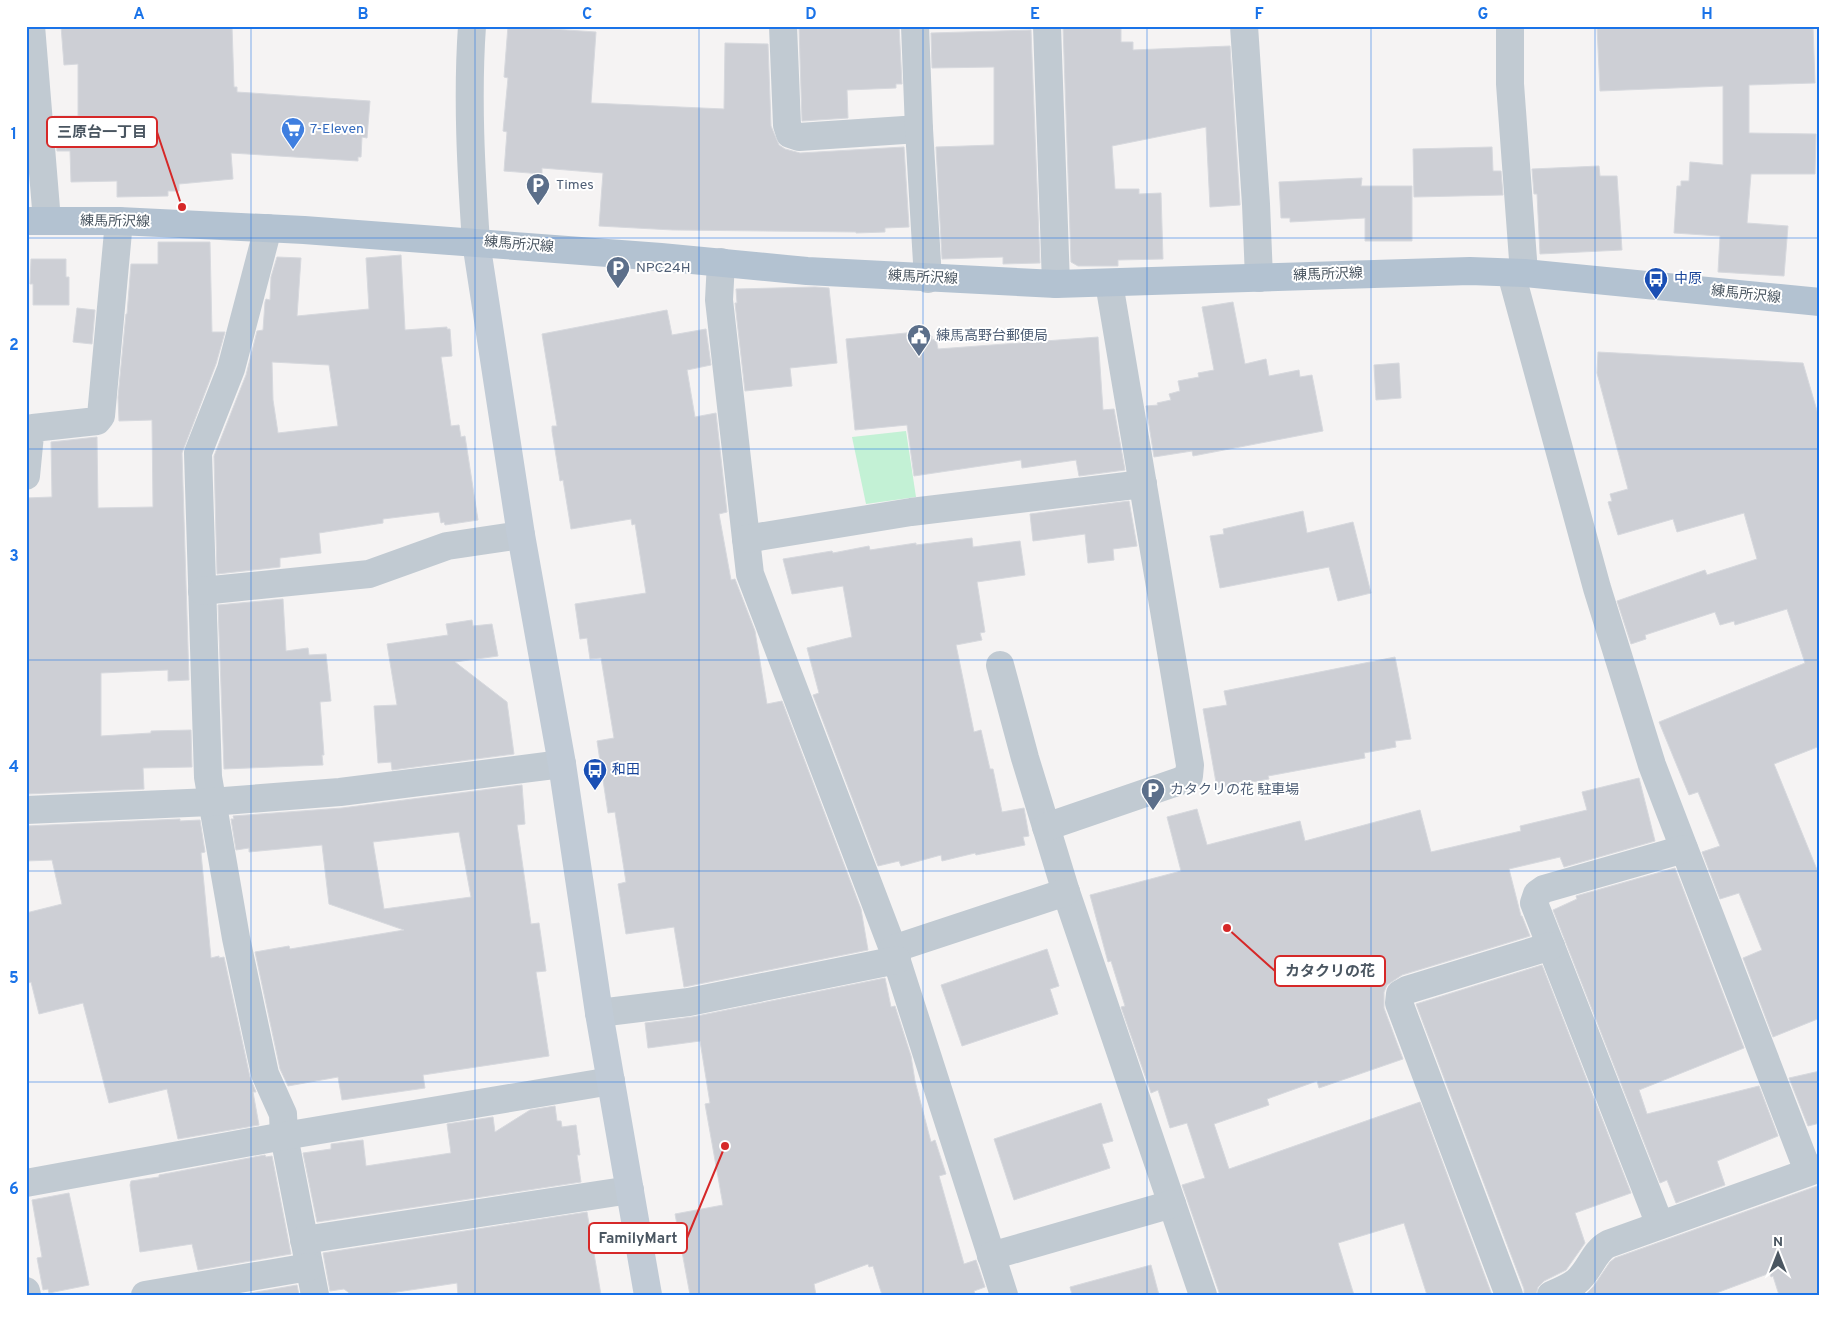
<svg xmlns="http://www.w3.org/2000/svg" width="1846" height="1321" font-family="Overpass,'Noto Sans JP',sans-serif">
	<rect width="100%" height="100%" fill="#f5f3f3"/>
	<path fill="#c3f1d5" d="M 906,431 L 916,497 L 866,504 L 852,437 Z"/>
	<g fill="#cdcfd5" stroke="#d7d9de" fill-rule="evenodd">
		<path d="M 61,26 L 232,26 L 234,87 L 237,87 L 237,92 L 370,101 L 367,138 L 362,137 L 361,157 L 358,157 L 358,161 L 231,153 L 233,179 L 179,184 L 179,191 L 168,191 L 168,196 L 117,197 L 117,181 L 71,182 L 70,151 L 57,151 L 54,116 L 78,116 L 78,64 L 64,65 Z"/>
		<path d="M 508,26 L 596,32 L 591,103 L 724,109 L 725,43 L 768,44 L 771,126 L 779,145 L 785,149 L 800,153 L 904,147 L 909,227 L 885,228 L 885,232 L 856,233 L 856,232 L 673,230 L 599,226 L 603,173 L 542,168 L 542,174 L 504,171 L 507,132 L 503,131 L 508,78 L 504,77 Z"/>
		<path d="M 799,26 L 899,26 L 902,84 L 896,84 L 896,88 L 847,90 L 848,118 L 802,121 Z"/>
		<path d="M 1063,26 L 1121,26 L 1121,42 L 1133,42 L 1133,50 L 1230,46 L 1240,205 L 1210,207 L 1206,127 L 1112,146 L 1115,189 L 1139,189 L 1139,194 L 1161,193 L 1163,259 L 1118,260 L 1118,266 L 1078,266 L 1071,262 Z"/>
		<path d="M 1597,26 L 1813,26 L 1815,83 L 1749,85 L 1749,133 L 1816,134 L 1815,174 L 1751,174 L 1747,223 L 1788,226 L 1784,276 L 1718,272 L 1720,236 L 1674,233 L 1677,186 L 1681,186 L 1681,181 L 1689,181 L 1690,162 L 1723,165 L 1723,86 L 1600,91 Z"/>
		<path d="M 1031,30 L 1040,263 L 1003,264 L 1003,257 L 942,259 L 936,147 L 994,145 L 994,67 L 932,68 L 931,33 Z"/>
		<path d="M 1492,147 L 1493,171 L 1501,171 L 1503,195 L 1414,197 L 1413,149 Z"/>
		<path d="M 1599,166 L 1600,176 L 1617,176 L 1622,250 L 1540,254 L 1537,194 L 1534,194 L 1532,169 Z"/>
		<path d="M 1362,178 L 1361,186 L 1412,186 L 1412,241 L 1365,241 L 1365,218 L 1290,222 L 1290,218 L 1281,218 L 1279,182 Z"/>
		<path d="M 158,242 L 210,242 L 212,332 L 225,332 L 216,364 L 182,453 L 189,680 L 168,681 L 168,670 L 101,673 L 101,736 L 151,733 L 151,731 L 191,730 L 192,767 L 143,768 L 144,789 L 26,794 L 26,498 L 52,497 L 51,442 L 97,437 L 98,508 L 153,507 L 152,420 L 119,421 L 118,397 L 126,314 L 127,314 L 131,264 L 158,264 Z"/>
		<path d="M 401,255 L 405,330 L 447,327 L 447,329 L 450,329 L 452,356 L 441,357 L 451,426 L 459,425 L 461,437 L 465,436 L 478,520 L 445,525 L 444,522 L 441,523 L 439,512 L 383,519 L 383,523 L 319,533 L 321,553 L 280,558 L 280,567 L 217,574 L 214,456 L 246,375 L 257,331 L 263,330 L 265,302 L 266,299 L 270,300 L 271,277 L 277,257 L 301,258 L 297,316 L 369,309 L 366,258 ZM 272,362 L 329,365 L 338,426 L 278,433 L 273,400 Z"/>
		<path d="M 31,259 L 66,259 L 66,277 L 69,277 L 69,305 L 33,305 L 33,284 L 30,284 Z"/>
		<path d="M 815,287 L 829,288 L 837,363 L 790,368 L 792,386 L 745,391 L 735,303 L 737,303 L 736,289 Z"/>
		<path d="M 1233,302 L 1245,364 L 1266,359 L 1269,376 L 1299,370 L 1300,377 L 1312,375 L 1323,431 L 1193,456 L 1192,451 L 1154,457 L 1146,406 L 1158,405 L 1157,403 L 1171,400 L 1169,394 L 1180,391 L 1178,381 L 1199,377 L 1198,373 L 1214,370 L 1202,307 Z"/>
		<path d="M 77,308 L 95,310 L 92,344 L 73,342 Z"/>
		<path d="M 667,310 L 672,335 L 706,329 L 711,365 L 687,370 L 695,417 L 716,413 L 727,512 L 719,514 L 731,580 L 735,579 L 755,631 L 767,704 L 782,701 L 861,909 L 868,950 L 684,987 L 674,927 L 626,934 L 618,884 L 626,882 L 615,812 L 608,813 L 597,741 L 614,738 L 601,658 L 590,659 L 587,638 L 580,639 L 575,604 L 646,593 L 635,524 L 632,525 L 631,519 L 571,529 L 563,480 L 560,481 L 552,431 L 552,426 L 557,426 L 542,334 Z"/>
		<path d="M 926,331 L 927,337 L 932,336 L 932,340 L 936,339 L 938,349 L 1098,337 L 1103,410 L 1114,409 L 1125,470 L 1079,476 L 1076,460 L 1022,468 L 1021,460 L 914,476 L 907,425 L 855,430 L 846,339 Z"/>
		<path d="M 1598,352 L 1803,363 L 1820,421 L 1820,746 L 1774,764 L 1820,877 L 1820,1018 L 1773,1037 L 1743,958 L 1762,950 L 1739,893 L 1720,899 L 1702,852 L 1720,846 L 1698,792 L 1689,795 L 1659,722 L 1805,663 L 1787,609 L 1735,625 L 1734,621 L 1720,625 L 1715,612 L 1645,635 L 1646,639 L 1631,644 L 1617,601 L 1705,570 L 1707,575 L 1757,559 L 1744,513 L 1677,532 L 1673,519 L 1618,535 L 1608,502 L 1612,501 L 1610,494 L 1628,489 L 1597,373 Z"/>
		<path d="M 1399,363 L 1401,398 L 1376,400 L 1374,365 Z"/>
		<path d="M 1129,501 L 1137,546 L 1113,549 L 1114,560 L 1088,563 L 1085,534 L 1033,541 L 1030,514 Z"/>
		<path d="M 1303,511 L 1307,533 L 1353,522 L 1371,593 L 1338,601 L 1329,567 L 1220,588 L 1210,536 L 1224,534 L 1223,529 Z"/>
		<path d="M 972,538 L 973,547 L 1020,541 L 1025,575 L 977,582 L 985,632 L 980,633 L 982,640 L 956,645 L 974,732 L 981,730 L 990,769 L 993,769 L 1002,812 L 1024,808 L 1029,836 L 1023,837 L 1025,845 L 976,855 L 975,853 L 942,861 L 941,855 L 901,866 L 899,861 L 878,866 L 813,695 L 819,693 L 807,648 L 852,637 L 843,586 L 792,594 L 783,559 L 832,551 L 833,553 L 869,546 L 870,550 L 916,543 L 916,545 Z"/>
		<path d="M 283,599 L 286,651 L 308,648 L 309,655 L 326,654 L 331,701 L 320,702 L 324,755 L 322,755 L 323,765 L 224,769 L 218,605 Z"/>
		<path d="M 472,620 L 473,626 L 492,624 L 498,656 L 455,662 L 507,702 L 514,754 L 392,770 L 391,762 L 378,763 L 374,706 L 397,705 L 387,644 L 448,635 L 446,624 Z"/>
		<path d="M 1395,657 L 1411,739 L 1395,741 L 1396,747 L 1364,753 L 1365,758 L 1268,776 L 1269,779 L 1217,788 L 1203,709 L 1227,705 L 1224,691 Z"/>
		<path d="M 1639,778 L 1655,841 L 1564,867 L 1560,857 L 1509,869 L 1521,916 L 1522,916 L 1530,936 L 1402,975 L 1387,985 L 1384,992 L 1384,1008 L 1403,1059 L 1319,1088 L 1317,1081 L 1267,1099 L 1269,1105 L 1214,1124 L 1229,1169 L 1420,1102 L 1492,1295 L 1427,1295 L 1404,1223 L 1338,1243 L 1354,1295 L 1220,1295 L 1182,1185 L 1205,1178 L 1187,1123 L 1170,1128 L 1158,1090 L 1151,1093 L 1121,1007 L 1125,1006 L 1111,961 L 1108,962 L 1090,895 L 1181,871 L 1167,817 L 1197,809 L 1207,845 L 1300,821 L 1305,841 L 1420,810 L 1431,852 L 1521,831 L 1520,826 L 1587,810 L 1582,792 Z"/>
		<path d="M 522,785 L 525,824 L 517,825 L 531,924 L 539,923 L 546,971 L 536,972 L 549,1056 L 423,1075 L 425,1088 L 342,1100 L 338,1077 L 288,1086 L 280,1069 L 255,952 L 289,946 L 290,949 L 404,930 L 329,904 L 322,845 L 249,852 L 249,848 L 236,850 L 231,819 L 234,819 L 233,816 L 342,808 ZM 459,832 L 471,897 L 384,909 L 373,842 Z"/>
		<path d="M 180,819 L 180,821 L 200,820 L 205,852 L 201,853 L 211,958 L 219,956 L 219,958 L 224,957 L 250,1077 L 256,1092 L 253,1092 L 259,1125 L 178,1139 L 167,1089 L 109,1103 L 83,1003 L 39,1014 L 31,982 L 26,984 L 26,913 L 62,904 L 52,860 L 26,861 L 26,826 Z"/>
		<path d="M 1675,868 L 1744,1048 L 1639,1090 L 1647,1114 L 1759,1086 L 1778,1136 L 1717,1161 L 1725,1185 L 1676,1203 L 1667,1180 L 1660,1183 L 1553,910 L 1577,899 L 1576,896 Z"/>
		<path d="M 1047,949 L 1059,986 L 1050,989 L 1058,1014 L 962,1046 L 941,985 Z"/>
		<path d="M 1542,965 L 1631,1193 L 1575,1213 L 1585,1243 L 1566,1270 L 1544,1281 L 1538,1287 L 1536,1295 L 1524,1295 L 1524,1289 L 1416,1004 Z"/>
		<path d="M 885,978 L 891,1007 L 895,1006 L 911,1056 L 915,1081 L 931,1142 L 935,1140 L 946,1174 L 939,1176 L 964,1264 L 976,1260 L 985,1287 L 974,1291 L 975,1295 L 882,1295 L 873,1266 L 869,1267 L 868,1264 L 814,1284 L 816,1295 L 690,1295 L 675,1214 L 723,1205 L 705,1104 L 710,1103 L 700,1041 L 648,1048 L 645,1023 L 692,1017 Z"/>
		<path d="M 1820,1071 L 1820,1123 L 1808,1126 L 1789,1078 Z"/>
		<path d="M 1101,1103 L 1113,1141 L 1102,1144 L 1110,1168 L 1014,1200 L 994,1139 Z"/>
		<path d="M 555,1106 L 557,1121 L 561,1121 L 562,1127 L 576,1125 L 580,1155 L 577,1155 L 581,1182 L 317,1222 L 303,1153 L 331,1149 L 331,1144 L 363,1140 L 366,1166 L 451,1153 L 447,1124 L 493,1117 L 495,1132 L 530,1110 Z"/>
		<path d="M 265,1155 L 266,1157 L 272,1156 L 291,1254 L 198,1270 L 192,1244 L 140,1252 L 130,1185 L 131,1181 L 159,1177 L 159,1175 Z"/>
		<path d="M 1820,1185 L 1820,1295 L 1779,1295 L 1773,1276 L 1771,1277 L 1770,1273 L 1711,1295 L 1585,1295 L 1593,1287 L 1610,1262 L 1615,1258 Z"/>
		<path d="M 69,1193 L 89,1285 L 49,1293 L 48,1289 L 43,1290 L 37,1258 L 42,1257 L 32,1200 Z"/>
		<path d="M 587,1212 L 601,1295 L 458,1295 L 457,1283 L 377,1295 L 352,1295 L 344,1289 L 330,1291 L 323,1253 Z"/>
		<path d="M 1151,1265 L 1159,1295 L 1072,1295 L 1070,1287 Z"/>
		<path d="M 297,1285 L 299,1295 L 239,1295 Z"/>
	</g>
	<g fill="none" stroke-linecap="round" stroke-linejoin="round">
		<g stroke="#c1cad2" stroke-width="28">
			<path d="M 31,26 L 47,221"/>
			<path d="M 472,26 C 467,98 471,170 476,242"/>
			<path d="M 783,26 L 787,125 L 790,134 L 799,137 L 919,129"/>
			<path d="M 915,26 L 919,129 L 928,279"/>
			<path d="M 1047,26 L 1056,284"/>
			<path d="M 1244,26 L 1256,204 L 1259,278"/>
			<path d="M 1510,26 L 1510,84 L 1524,273"/>
			<path d="M 268,228 L 231,369 L 198,453 L 208,777 L 236,938 L 265,1074 L 283,1114 L 284,1136 L 315,1295"/>
			<path d="M 721,262 L 719,300 L 750,574 L 893,949 L 1004,1295"/>
			<path d="M 1511,273 L 1597,588 L 1652,765 L 1808,1171"/>
			<path d="M 26,476 L 30,435 L 33,428 L 97,421 L 101,416 L 119,221"/>
			<path d="M 746,539 L 911,512 L 1143,484"/>
			<path d="M 202,591 L 369,574 L 447,546 L 521,535"/>
			<path d="M 1000,665 L 1025,758 L 1066,892 L 1203,1295"/>
			<path d="M 26,810 L 211,802 L 340,792 L 562,764"/>
			<path d="M 1046,827 L 1180,781 L 1189,776 L 1190,765 L 1109,283"/>
			<path d="M 893,949 L 1066,892"/>
			<path d="M 599,1013 L 689,1002 L 897,960"/>
			<path d="M 26,1183 L 284,1136 L 611,1081"/>
			<path d="M 1660,1225 L 1534,903 L 1537,894 L 1544,889 L 1684,849"/>
			<path d="M 304,1240 L 630,1190"/>
			<path d="M 991,1256 L 1172,1204"/>
			<path d="M 26,1291 L 27,1295"/>
			<path d="M 145,1295 L 309,1267"/>
			<path d="M 1509,1295 L 1399,1003 L 1400,994 L 1407,990 L 1551,946"/>
			<path d="M 1551,1295 C 1559,1291 1569,1288 1576,1282 C 1590,1271 1593,1252 1608,1244 L 1820,1168"/>
		</g>
		<path stroke="#c1cbd6" stroke-width="28" d="M 476,242 L 521,535 L 562,764 L 599,1013 L 648,1295"/>
		<path stroke="#b3c2d1" stroke-width="28" d="M 26,221 L 119,221 L 304,230 L 661,257 L 807,271 L 1056,284 L 1470,271 L 1524,273 L 1820,302"/>
	</g>
	<path fill="none" stroke="#1a73e8" stroke-width="1" stroke-opacity="0.55" d="M 251,26 L 251,1295M 475,26 L 475,1295M 699,26 L 699,1295M 923,26 L 923,1295M 1147,26 L 1147,1295M 1371,26 L 1371,1295M 1595,26 L 1595,1295M 26,238 L 1820,238M 26,449 L 1820,449M 26,660 L 1820,660M 26,871 L 1820,871M 26,1082 L 1820,1082"/>
	<defs>
		<g id="supermarket-pin" transform="scale(1.25)"><path d="M0 17L-7.5 6A9.5 9.5 0 1 1 7.5 6Z" fill="#3f7fe0" stroke="#fff"/><path d="M-6-5.5h2.5l.6 2H6L4.5 2H-2.5L-4.4-4H-6ZM-1.5 3.2a1.3 1.3 0 1 0 .1 0ZM3 3.2a1.3 1.3 0 1 0 .1 0Z" fill="#fff"/></g>
		<g id="parking-pin" transform="scale(1.25)"><path d="M0 17L-7.5 6A9.5 9.5 0 1 1 7.5 6Z" fill="#5c6f8a" stroke="#fff"/><path d="M-3.5-5.5H1a3.5 3.5 0 0 1 0 7H-1V5.5H-3.5ZM-1-3.4V-.6H.8a1.4 1.4 0 0 0 0-2.8Z" fill="#fff"/></g>
		<g id="bus-pin" transform="scale(1.25)"><path d="M0 17L-7.5 6A9.5 9.5 0 1 1 7.5 6Z" fill="#1a4fb4" stroke="#fff"/><path d="M-5-6H5V4H4V6H2V4H-2V6H-4V4H-5ZM-3.5-4V0h7V-4ZM-3.5 1.2v1.5H-2V1.2ZM2 1.2v1.5H3.5V1.2Z" fill="#fff"/></g>
		<g id="civic-pin" transform="scale(1.25)"><path d="M0 17L-7.5 6A9.5 9.5 0 1 1 7.5 6Z" fill="#5c6f8a" stroke="#fff"/><path d="M-.6-6.5H3V-4.5H.6V-3L4-1V1h2V6H-6V1h2V-1L-.6-3ZM-1.2 2.5V6h2.4V2.5Z" fill="#fff"/></g>
	</defs>
	<g fill-rule="evenodd">
		<use href="#supermarket-pin" x="293" y="129"/>
		<use href="#parking-pin" x="538" y="185"/>
		<use href="#parking-pin" x="618" y="268"/>
		<use href="#bus-pin" x="1656" y="279"/>
		<use href="#civic-pin" x="919" y="336"/>
		<use href="#bus-pin" x="595" y="770"/>
		<use href="#parking-pin" x="1153" y="790"/>
	</g>
	<g text-anchor="middle" dominant-baseline="central" stroke-width="4" stroke-linejoin="round" paint-order="stroke">
		<g font-size="14" fill="#366cbe" stroke="#fff" text-anchor="start">
			<text x="310" y="129">7-Eleven</text>
		</g>
		<g font-size="14" fill="#4e5e75" stroke="#fff" text-anchor="start">
			<text x="556" y="185">Times</text>
			<text x="636" y="268">NPC24H</text>
			<text x="936" y="336">練馬高野台郵便局</text>
			<text x="1170" y="790">カタクリの花 駐車場</text>
		</g>
		<g font-size="14" fill="#4a5661" stroke="#fff">
			<text transform="translate(115 222) rotate(1)">練馬所沢線</text>
			<text transform="translate(519 245) rotate(5)">練馬所沢線</text>
			<text transform="translate(1328 275) rotate(-2)">練馬所沢線</text>
			<text transform="translate(923 278) rotate(3)">練馬所沢線</text>
			<text transform="translate(1746 295) rotate(6)">練馬所沢線</text>
		</g>
		<g font-size="14" fill="#164399" stroke="#fff" text-anchor="start">
			<text x="1674" y="279">中原</text>
			<text x="612" y="770">和田</text>
		</g>
	</g>
	<path fill="none" stroke="#d62828" stroke-width="2" d="M182 207L157 132M1227 928L1275 971M725 1146L687 1238"/>
	<g fill="#d62828" stroke="#fff" stroke-width="2">
		<circle cx="182" cy="207" r="5"/>
		<circle cx="1227" cy="928" r="5"/>
		<circle cx="725" cy="1146" r="5"/>
	</g>
	<g fill="#fff" stroke="#d62828" stroke-width="2">
		<rect x="47" y="117" width="110" height="30" rx="5"/>
		<rect x="1275" y="956" width="110" height="30" rx="5"/>
		<rect x="589" y="1223" width="98" height="30" rx="5"/>
	</g>
	<g font-size="15" text-anchor="middle" font-weight="bold" fill="#4a5661">
		<text x="102" y="137">三原台一丁目</text>
		<text x="1330" y="976">カタクリの花</text>
		<text x="638" y="1243">FamilyMart</text>
	</g>
	<rect width="1846" height="1321" fill="none" stroke="#ffffff" stroke-width="55"/>
	<g transform="translate(1778 1254)" stroke="#ffffff" stroke-width="4" paint-order="stroke">
	<path d="M0-4L9 19L0 12L-9 19Z" fill="#4a5661"/>
	<text y="-8" font-size="14" font-weight="bold" text-anchor="middle" fill="#4a5661">N</text>
	</g>
	<rect x="28" y="28" width="1790" height="1266" fill="none" stroke="#1a73e8" stroke-width="2"/>
	<g font-size="16" text-anchor="middle" font-weight="bold" fill="#1a73e8">
		<text x="139" y="19">A</text>
		<text x="363" y="19">B</text>
		<text x="587" y="19">C</text>
		<text x="811" y="19">D</text>
		<text x="1035" y="19">E</text>
		<text x="1259" y="19">F</text>
		<text x="1483" y="19">G</text>
		<text x="1707" y="19">H</text>
		<text x="14" y="139">1</text>
		<text x="14" y="350">2</text>
		<text x="14" y="561">3</text>
		<text x="14" y="772">4</text>
		<text x="14" y="983">5</text>
		<text x="14" y="1194">6</text>
	</g>
</svg>
